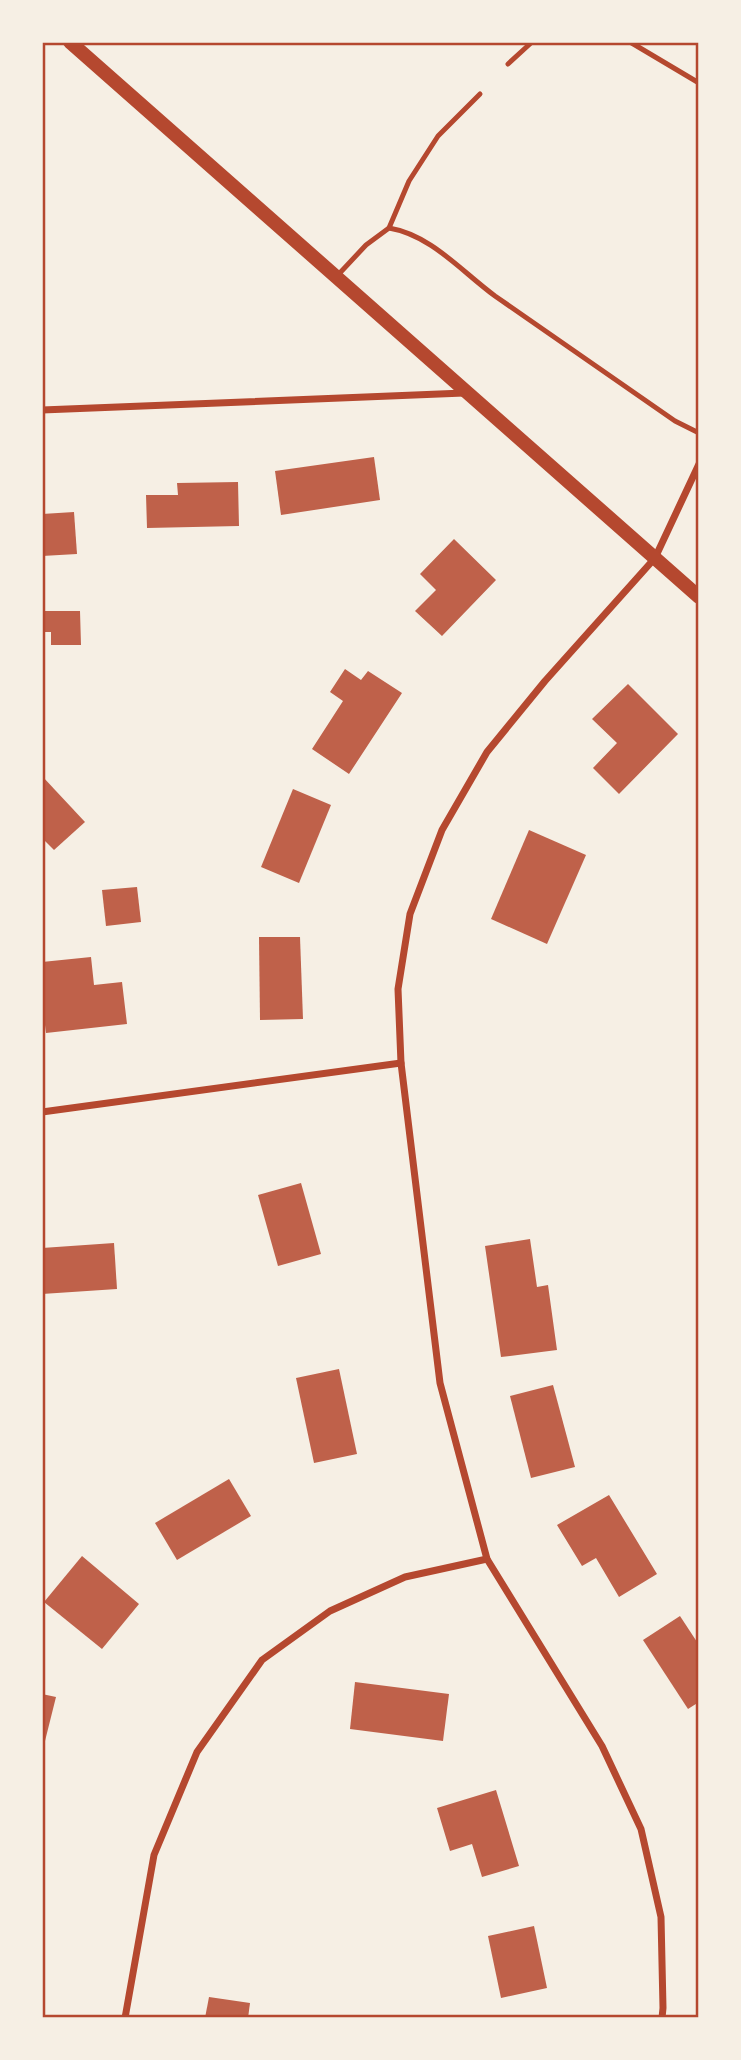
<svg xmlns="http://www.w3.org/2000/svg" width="741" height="2060" font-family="Lato,sans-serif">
	<rect width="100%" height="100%" fill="#f6efe4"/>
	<g fill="#bf614a">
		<path d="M 374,457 L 380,500 L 281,515 L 275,471 Z"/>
		<path d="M 238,482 L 239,526 L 147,528 L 146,495 L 178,495 L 177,483 Z"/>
		<path d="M 74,512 L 77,554 L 42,556 L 42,514 Z"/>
		<path d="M 454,539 L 496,580 L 442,636 L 415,611 L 436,590 L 420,574 Z"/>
		<path d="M 42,611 L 80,611 L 81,645 L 51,645 L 51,632 L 42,632 Z"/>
		<path d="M 345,669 L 361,680 L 368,671 L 402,693 L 349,774 L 312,749 L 343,701 L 330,692 Z"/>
		<path d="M 628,684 L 678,734 L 619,794 L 593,768 L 617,743 L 592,719 Z"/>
		<path d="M 42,776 L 85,822 L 54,850 L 42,838 Z"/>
		<path d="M 293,789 L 331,805 L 299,883 L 261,867 Z"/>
		<path d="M 529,830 L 586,855 L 547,944 L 491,919 Z"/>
		<path d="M 137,887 L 141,922 L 106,926 L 102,890 Z"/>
		<path d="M 259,937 L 300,937 L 303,1019 L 260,1020 Z"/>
		<path d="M 91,957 L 94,985 L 122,982 L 127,1024 L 46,1033 L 42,1001 L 42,962 Z"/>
		<path d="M 301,1183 L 321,1254 L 278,1266 L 258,1195 Z"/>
		<path d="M 530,1239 L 537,1287 L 548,1285 L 557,1350 L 501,1357 L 485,1246 Z"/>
		<path d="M 114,1243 L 117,1289 L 42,1294 L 42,1248 Z"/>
		<path d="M 339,1369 L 357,1454 L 314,1463 L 296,1378 Z"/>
		<path d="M 553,1385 L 575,1467 L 531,1478 L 510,1396 Z"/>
		<path d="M 229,1479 L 251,1516 L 177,1560 L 155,1523 Z"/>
		<path d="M 609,1495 L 657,1574 L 619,1597 L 596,1558 L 582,1566 L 557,1525 Z"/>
		<path d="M 82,1556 L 139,1604 L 102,1649 L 44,1602 Z"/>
		<path d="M 680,1616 L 699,1645 L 699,1702 L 688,1709 L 643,1640 Z"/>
		<path d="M 355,1682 L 449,1694 L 443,1741 L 350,1729 Z"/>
		<path d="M 42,1694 L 56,1697 L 43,1749 L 42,1749 Z"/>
		<path d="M 496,1790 L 519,1866 L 482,1877 L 472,1844 L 450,1851 L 437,1808 Z"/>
		<path d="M 534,1926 L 547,1988 L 501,1998 L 488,1936 Z"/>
		<path d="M 209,1997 L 250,2003 L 248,2018 L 205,2018 Z"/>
	</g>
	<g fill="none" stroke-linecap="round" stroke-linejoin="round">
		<g stroke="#b5482f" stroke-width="5">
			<path d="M 630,42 L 699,83"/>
			<path d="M 508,64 L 532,42"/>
			<path d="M 389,228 L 409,181 L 438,136 L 480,94"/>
			<path d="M 337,276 L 366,245 L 389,228 C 431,235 461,271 495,296 C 555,338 615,380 675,421 L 699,433"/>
		</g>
		<g stroke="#b5482f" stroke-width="7">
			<path d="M 42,410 L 464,393"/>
			<path d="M 42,1112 L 401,1063"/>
			<path d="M 125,2018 L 154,1855 L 197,1752 L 262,1660 L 330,1611 L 405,1577 L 487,1559"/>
			<path d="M 662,2018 L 663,2008 L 661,1917 L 641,1829 L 602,1746 L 487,1559 L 440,1383 L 401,1063 L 398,989 L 410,914 L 442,830 L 487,752 L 545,681 L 655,558 L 699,464"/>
		</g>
		<path stroke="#b5482f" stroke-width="14" d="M 70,42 L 699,597"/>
	</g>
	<rect width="741" height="2060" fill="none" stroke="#f6efe4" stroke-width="88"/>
	<rect x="44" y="44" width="653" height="1972" fill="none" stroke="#b5482f" stroke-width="2.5"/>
</svg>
